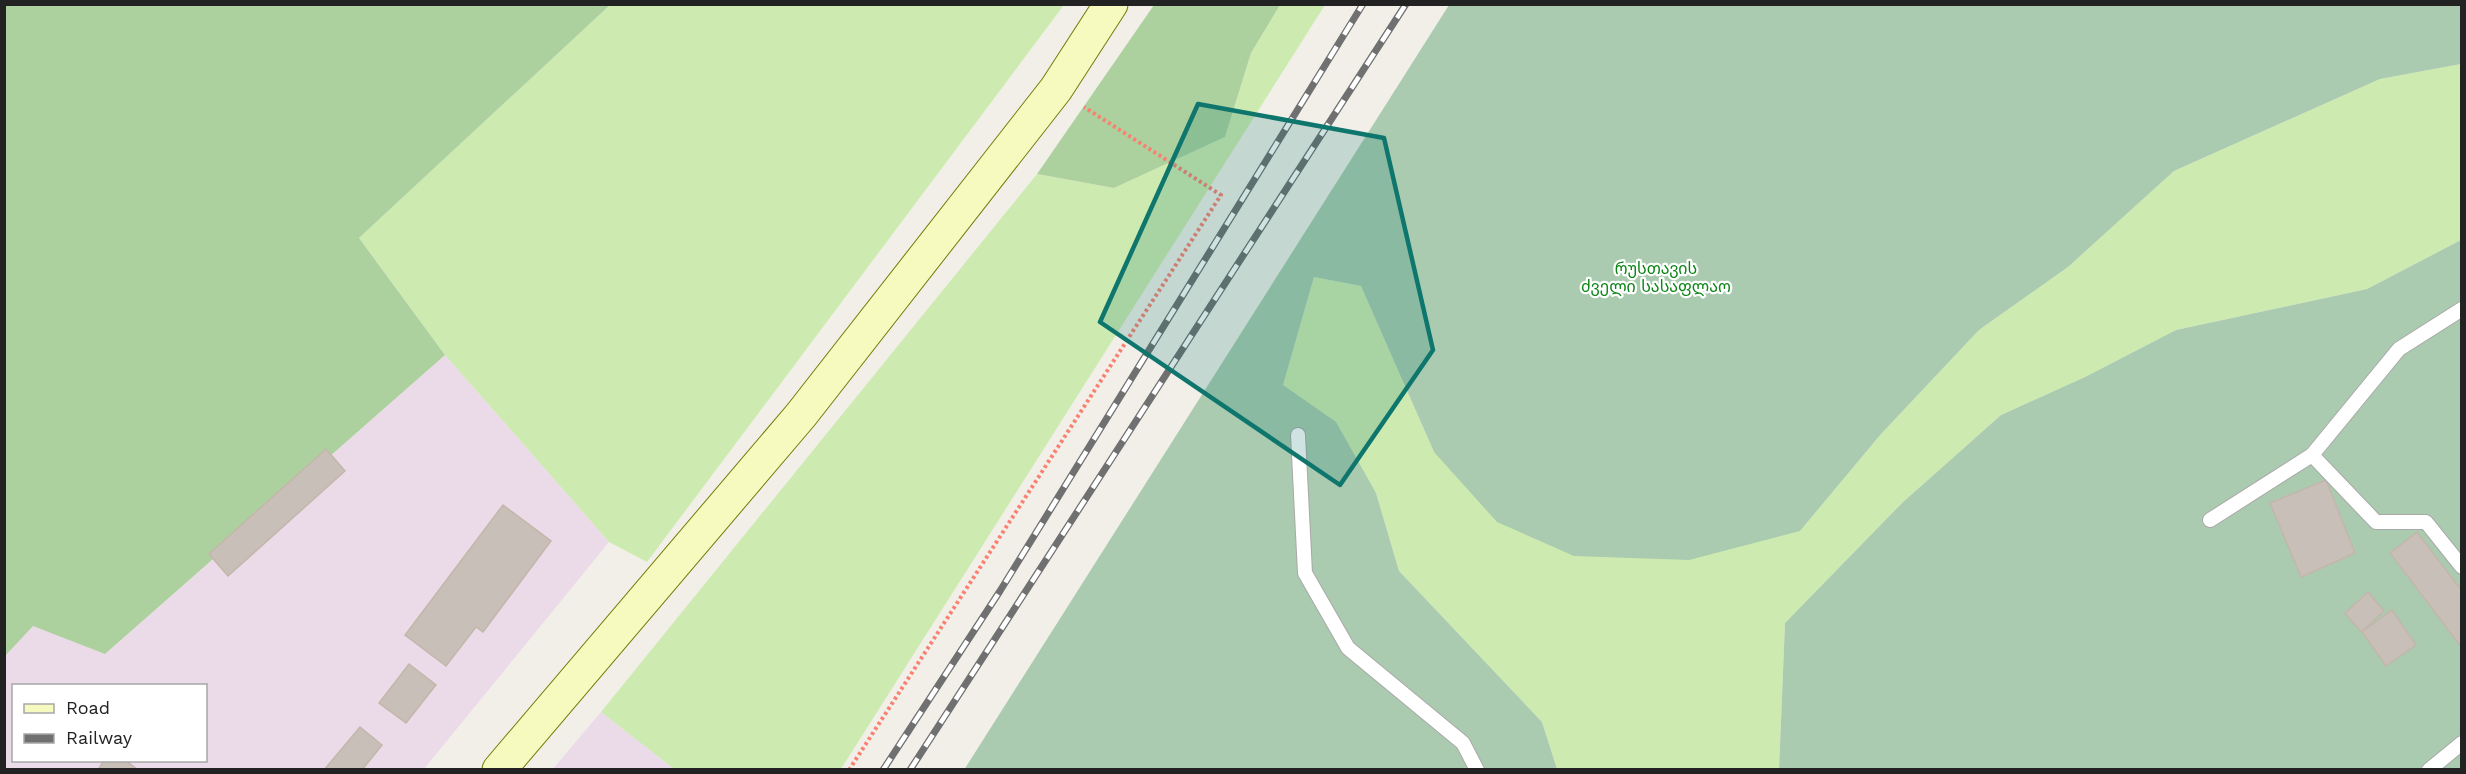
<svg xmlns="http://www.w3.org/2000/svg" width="2466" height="774" font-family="'Work Sans','Noto Sans Georgian',sans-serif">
	<rect width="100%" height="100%" fill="#f2efe9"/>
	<g fill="#ebdbe8" fill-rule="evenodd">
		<path d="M 445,355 L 609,542 L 424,769 L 5,769 L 4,656 L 33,625 L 105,654 ZM 14,686 L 206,686 L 206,760 L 14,760 Z"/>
		<path d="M 601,712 L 674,769 L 552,770 Z"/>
	</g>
	<g fill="#cdebb0">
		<path d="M 610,5 L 1064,5 L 647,562 L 609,542 L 445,355 L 359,238 Z"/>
		<path d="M 1280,5 L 1325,5 L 841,769 L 674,769 L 601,712 L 1037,174 L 1114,188 L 1225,137 L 1251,53 Z"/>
		<path d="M 2461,64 L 2461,240 L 2367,289 L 2176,330 L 2085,377 L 2001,415 L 1902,503 L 1785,623 L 1779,769 L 1557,769 L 1542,722 L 1399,571 L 1376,493 L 1283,385 L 1314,277 L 1361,286 L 1434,452 L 1800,531 L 1881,434 L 1979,330 L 2068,267 L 2174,171 L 2380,79 Z"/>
	</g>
	<g fill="#add19e">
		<path d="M 5,5 L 610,5 L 359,238 L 445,355 L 105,654 L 33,626 L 5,656 Z"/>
		<path d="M 1154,5 L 1280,5 L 1251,53 L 1225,137 L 1114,188 L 1037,174 Z"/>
	</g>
	<g fill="#aacbaf">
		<path d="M 1449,5 L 2461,5 L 2461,64 L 2380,79 L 2174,171 L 2068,267 L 1979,330 L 1881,434 L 1800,531 L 1689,560 L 1574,556 L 1497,522 L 1434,452 L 1361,286 L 1314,277 L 1283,385 L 1336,422 L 1376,493 L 1399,571 L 1542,722 L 1557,769 L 964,770 Z"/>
		<path d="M 2461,240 L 2461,769 L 1779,770 L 1785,623 L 1902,503 L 2001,415 L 2085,377 L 2176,330 L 2367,289 Z"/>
	</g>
	<g fill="#c7bfb8" stroke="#c4b6ab" stroke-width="1.5">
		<path d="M 326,449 L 345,471 L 228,576 L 209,554 Z"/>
		<path d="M 2326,480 L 2355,553 L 2301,577 L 2270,503 Z"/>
		<path d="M 503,505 L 551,541 L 483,632 L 476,627 L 446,666 L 405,635 Z"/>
		<path d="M 2417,532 L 2462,591 L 2462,648 L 2390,553 Z"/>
		<path d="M 2368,592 L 2384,611 L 2361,632 L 2345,613 Z"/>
		<path d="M 2392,610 L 2416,645 L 2386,666 L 2362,632 Z"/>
		<path d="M 409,664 L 436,685 L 406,723 L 379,703 Z"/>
		<path d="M 360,727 L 382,745 L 362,770 L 324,770 Z"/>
		<path d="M 104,760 L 125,760 L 138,770 L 98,770 Z"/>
	</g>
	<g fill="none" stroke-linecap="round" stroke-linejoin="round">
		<g stroke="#a9a9a9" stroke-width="16">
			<g id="lane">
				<path d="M 2462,309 L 2399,349 L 2312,455 L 2376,522 L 2426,522 L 2462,567"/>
				<path d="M 1298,435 L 1305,573 L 1348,648 L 1463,743 L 1477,770"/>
				<path d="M 2210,520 L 2312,455"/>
				<path d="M 2429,770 L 2462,743"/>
			</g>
		</g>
		<g stroke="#707d05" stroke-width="35">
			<path id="secondary" d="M 499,770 L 801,415 L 1056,89 L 1111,4"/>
		</g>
		<path stroke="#fa8072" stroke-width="4" stroke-dasharray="3 3" stroke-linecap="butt" d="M 849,770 L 1221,195 L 1084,107"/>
		<use href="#lane" stroke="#fff" stroke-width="14"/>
		<use href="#secondary" stroke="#f7fabf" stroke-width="33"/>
		<g stroke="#707070" stroke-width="7">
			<g id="rail">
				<path d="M 883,770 L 1000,591 L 1363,4"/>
				<path d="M 910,770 L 1406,4"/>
			</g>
		</g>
		<use href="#rail" stroke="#fff" stroke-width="4.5" stroke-dasharray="14" stroke-linecap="butt"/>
	</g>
	<path fill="#0f766e" fill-opacity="0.2" stroke="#0f766e" stroke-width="4.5" stroke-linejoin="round" d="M 1198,104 L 1384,138 L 1433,350 L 1340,485 L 1100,322 Z"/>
	<g text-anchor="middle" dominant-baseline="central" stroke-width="4.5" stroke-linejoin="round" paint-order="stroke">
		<g font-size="16" fill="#0c8416" stroke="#fff">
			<text x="1656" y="268">რუსთავის<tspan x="1656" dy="18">ძველი სასაფლაო</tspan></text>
		</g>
	</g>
	<rect width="2466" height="774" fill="none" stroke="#222222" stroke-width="12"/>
	<rect x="12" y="684" width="195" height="78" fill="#ffffff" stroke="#a7a7a7" stroke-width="1.5"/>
	<rect x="24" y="704" width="30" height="9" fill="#f7fabf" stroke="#a7a7a7" stroke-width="1.5"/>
	<text x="66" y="714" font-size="18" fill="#222222">Road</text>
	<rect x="24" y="734" width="30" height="9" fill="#707070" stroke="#a7a7a7" stroke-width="1.5"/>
	<text x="66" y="744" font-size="18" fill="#222222">Railway</text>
</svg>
